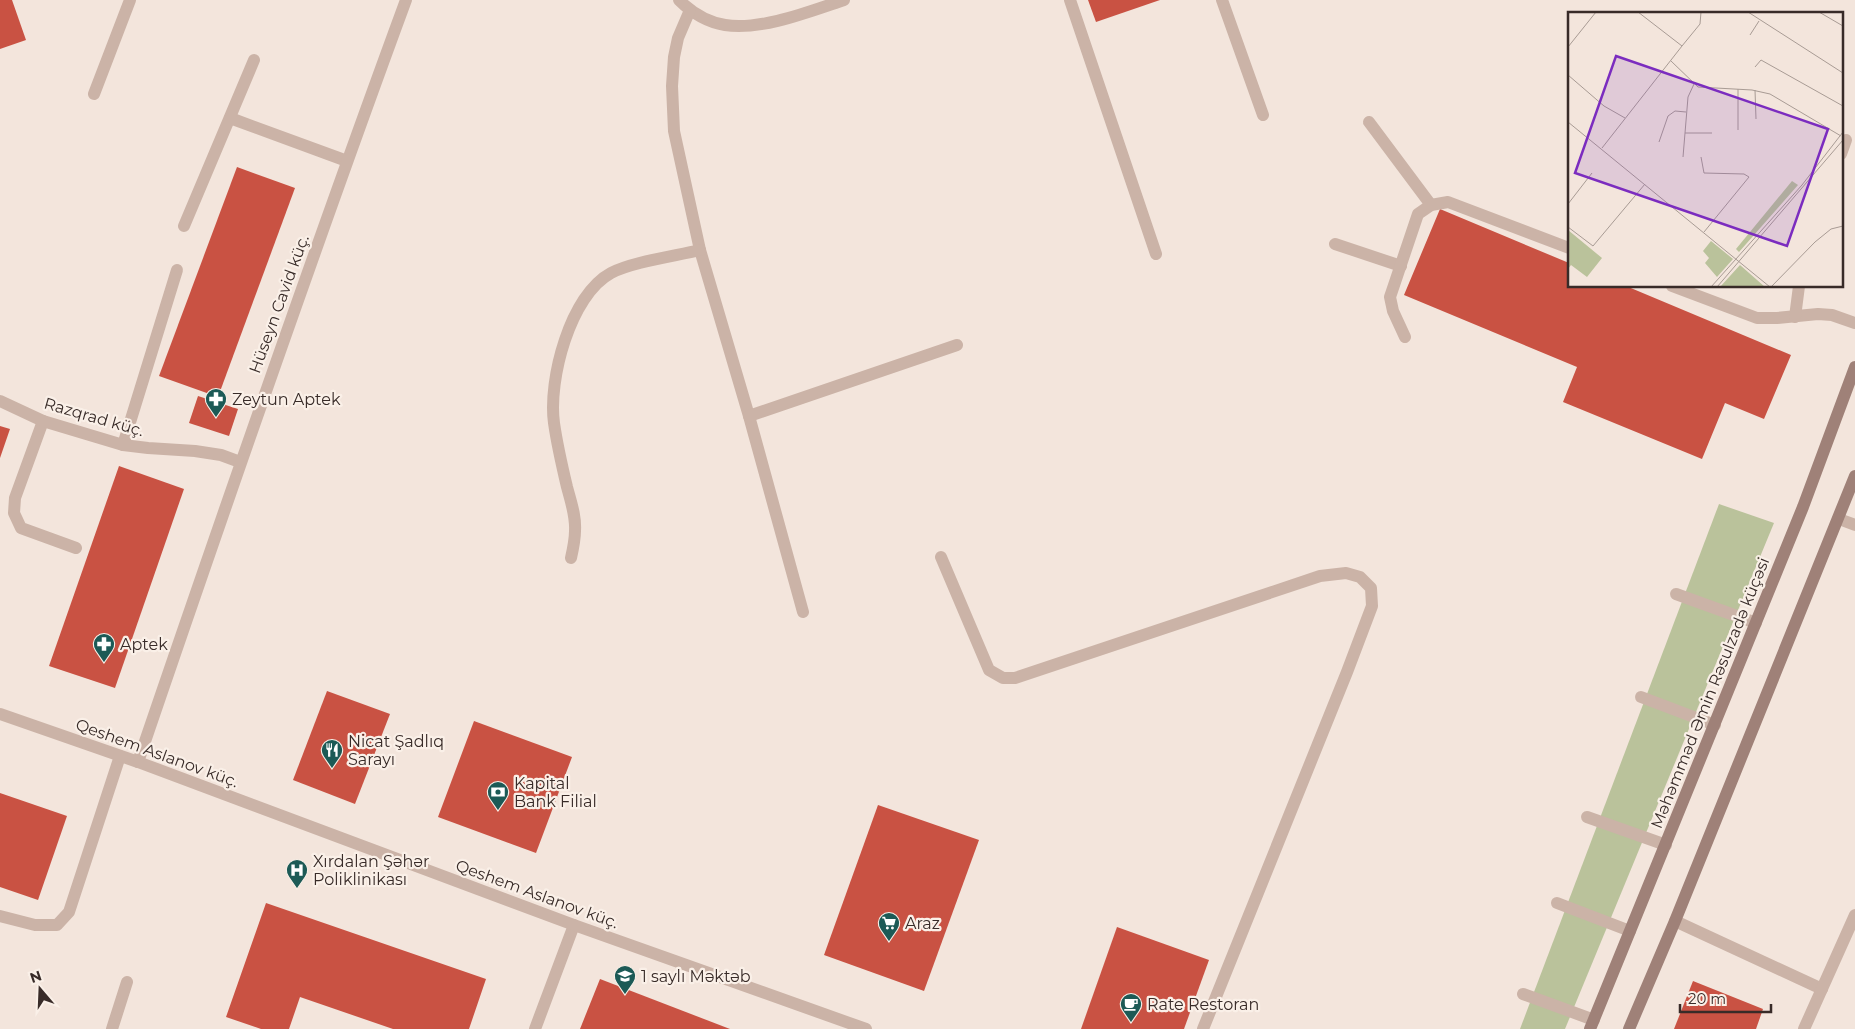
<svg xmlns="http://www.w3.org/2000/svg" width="1855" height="1029" font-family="Montserrat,sans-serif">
	<rect width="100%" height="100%" fill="#f3e5dc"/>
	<path fill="#bac29b" d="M 1719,504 L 1774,523 L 1565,1029 L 1520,1029 Z"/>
	<g fill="#c95243">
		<path d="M 0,0 L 12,0 L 26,40 L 0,49 Z"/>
		<path d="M 1088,0 L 1160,0 L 1096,22 Z"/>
		<path d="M 237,167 L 295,188 L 218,397 L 159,376 Z"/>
		<path d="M 1440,209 L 1569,263 L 1569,286 L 1626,286 L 1791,355 L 1764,419 L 1725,403 L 1702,459 L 1563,402 L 1577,367 L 1404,295 Z"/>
		<path d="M 198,396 L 238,409 L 229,436 L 189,423 Z"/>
		<path d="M 0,426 L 10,429 L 0,458 Z"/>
		<path d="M 119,466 L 184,489 L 115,688 L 49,666 Z"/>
		<path d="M 327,691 L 390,714 L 355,804 L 293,780 Z"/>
		<path d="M 474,721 L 572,757 L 536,853 L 438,817 Z"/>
		<path d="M 0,793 L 67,816 L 38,900 L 0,887 Z"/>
		<path d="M 878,805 L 979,840 L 924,991 L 824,955 Z"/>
		<path d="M 266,903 L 486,979 L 469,1029 L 393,1029 L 300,997 L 289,1029 L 261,1029 L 226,1017 Z"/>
		<path d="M 1117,927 L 1209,960 L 1184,1029 L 1081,1029 Z"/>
		<path d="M 600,979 L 730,1029 L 580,1029 Z"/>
		<path d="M 1693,981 L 1763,1009 L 1756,1029 L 1674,1029 Z"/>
	</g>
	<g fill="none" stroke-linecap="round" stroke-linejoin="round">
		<g stroke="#cbb3a7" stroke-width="12">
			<path d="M 94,94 L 130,0"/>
			<path d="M 230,118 L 347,161"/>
			<path d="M 1369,122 L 1431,205"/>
			<path d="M 1841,154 L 1846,140"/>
			<path d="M 184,226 L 254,60"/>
			<path d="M 1335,244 L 1401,266"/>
			<path d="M 1672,286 L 1757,318 L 1777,318 L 1818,314 L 1832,315 L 1855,323"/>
			<path d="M 1795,317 L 1799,286"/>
			<path d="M 1405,337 L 1393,311 L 1390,297 L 1418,214 L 1431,205 L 1448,202 L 1569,248"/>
			<path d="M 43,421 L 15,498 L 14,513 L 21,528 L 76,548"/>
			<path d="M 123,445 L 177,270"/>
			<path d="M 1839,519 L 1855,525"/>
			<path d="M 1676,594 L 1756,623"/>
			<path d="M 1641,697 L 1715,725"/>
			<path d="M 1587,817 L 1666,845"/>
			<path d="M 1557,903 L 1630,931"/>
			<path d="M 0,916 L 35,925 L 57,925 L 69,912 L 120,756"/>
			<path d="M 1675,921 L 1822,989"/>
			<path d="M 1523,994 L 1594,1020"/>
			<path d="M 1804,1029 L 1855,915"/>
		</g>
		<g stroke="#cbb3a7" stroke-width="12">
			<path d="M 679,0 C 691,12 707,22 725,25 C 760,31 811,11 844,0"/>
			<path d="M 1070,0 L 1156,254"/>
			<path d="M 1222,0 L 1263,115"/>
			<path d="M 690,10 L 678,38 L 674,57 L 672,86 L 674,131 L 700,250 L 749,416 L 803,612"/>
			<path d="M 0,401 L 43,421 L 123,445 L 148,448 L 195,451 L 221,455 L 240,462"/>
			<path d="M 749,416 L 957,345"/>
			<path d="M 941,557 L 989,670 L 1003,678 L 1015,678 L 1320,576 L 1346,573 L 1360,577 L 1371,588 L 1372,606 L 1347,672 L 1203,1029"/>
			<path d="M 571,558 C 573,549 575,540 575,531 C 576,516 571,502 567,487 C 562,466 557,444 554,423 C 548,380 570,295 611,273 C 632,262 675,256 700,250"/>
			<path d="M 138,762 C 225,507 313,253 406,0"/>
			<path d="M 112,1029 L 127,982"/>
			<path d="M 535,1029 L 574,925"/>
		</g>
		<path stroke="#cbb3a7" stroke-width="12" d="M 0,714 L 138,762 L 574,925 L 866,1029"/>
		<g stroke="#9f8178" stroke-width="12">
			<path d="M 1590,1029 L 1803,507 L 1855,367"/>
			<path d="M 1629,1029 L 1675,921 L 1855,476"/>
		</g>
	</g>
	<defs>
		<g id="pharmacy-pin" transform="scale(1.125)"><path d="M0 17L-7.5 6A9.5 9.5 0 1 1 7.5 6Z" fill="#1c5a56" stroke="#faf0e8"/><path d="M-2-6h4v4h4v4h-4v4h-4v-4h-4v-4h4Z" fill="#fff"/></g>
		<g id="restaurant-pin" transform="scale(1.125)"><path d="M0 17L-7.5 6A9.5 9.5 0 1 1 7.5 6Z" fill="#1c5a56" stroke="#faf0e8"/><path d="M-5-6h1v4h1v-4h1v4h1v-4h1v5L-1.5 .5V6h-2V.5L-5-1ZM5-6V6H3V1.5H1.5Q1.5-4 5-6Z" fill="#fff"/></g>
		<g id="bank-pin" transform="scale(1.125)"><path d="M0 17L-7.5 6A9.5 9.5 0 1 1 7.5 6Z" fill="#1c5a56" stroke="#faf0e8"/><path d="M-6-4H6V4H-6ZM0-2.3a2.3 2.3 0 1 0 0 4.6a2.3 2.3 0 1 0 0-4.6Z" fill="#fff"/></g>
		<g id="hospital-pin" transform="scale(1.125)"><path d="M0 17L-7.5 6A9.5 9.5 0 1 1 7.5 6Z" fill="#1c5a56" stroke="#faf0e8"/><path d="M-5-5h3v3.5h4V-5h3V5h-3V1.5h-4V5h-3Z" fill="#fff"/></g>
		<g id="supermarket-pin" transform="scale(1.125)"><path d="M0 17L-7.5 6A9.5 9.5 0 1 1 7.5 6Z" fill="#1c5a56" stroke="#faf0e8"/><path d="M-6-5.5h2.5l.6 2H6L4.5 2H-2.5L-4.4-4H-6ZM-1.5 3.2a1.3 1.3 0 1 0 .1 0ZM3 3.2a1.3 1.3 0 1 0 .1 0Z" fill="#fff"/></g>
		<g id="school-pin" transform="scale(1.125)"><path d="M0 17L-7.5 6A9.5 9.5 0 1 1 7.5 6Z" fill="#1c5a56" stroke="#faf0e8"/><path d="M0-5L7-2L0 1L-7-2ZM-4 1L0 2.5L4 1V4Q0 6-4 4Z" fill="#fff"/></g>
		<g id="cafe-pin" transform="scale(1.125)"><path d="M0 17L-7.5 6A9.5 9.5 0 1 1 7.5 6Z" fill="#1c5a56" stroke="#faf0e8"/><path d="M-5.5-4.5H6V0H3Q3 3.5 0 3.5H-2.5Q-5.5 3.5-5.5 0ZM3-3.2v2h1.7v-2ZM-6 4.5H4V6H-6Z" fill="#fff"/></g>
	</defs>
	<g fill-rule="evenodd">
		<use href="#pharmacy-pin" x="216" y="399"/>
		<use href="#pharmacy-pin" x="104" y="644"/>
		<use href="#restaurant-pin" x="332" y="750"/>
		<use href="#bank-pin" x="498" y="792"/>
		<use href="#hospital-pin" x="297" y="870"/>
		<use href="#supermarket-pin" x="889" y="923"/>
		<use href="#school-pin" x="625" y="976"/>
		<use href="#cafe-pin" x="1131" y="1004"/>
	</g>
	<g text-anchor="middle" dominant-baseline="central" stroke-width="4.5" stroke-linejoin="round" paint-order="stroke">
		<g font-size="16" fill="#382b28" stroke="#faf0e8">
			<text transform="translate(279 304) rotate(-70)">Hüseyn Cavid küç.</text>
			<text transform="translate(94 417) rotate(16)">Razqrad küç.</text>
			<text transform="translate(1710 693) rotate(-68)">Məhəmməd Əmin Rəsulzadə küçəsi</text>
			<text transform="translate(157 753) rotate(20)">Qeshem Aslanov küç.</text>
			<text transform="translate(537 894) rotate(20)">Qeshem Aslanov küç.</text>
		</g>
		<g font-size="16" fill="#382b28" stroke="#faf0e8" text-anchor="start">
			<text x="232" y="399">Zeytun Aptek</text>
			<text x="120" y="644">Aptek</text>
			<text x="348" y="741">Nicat Şadlıq<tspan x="348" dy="18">Sarayı</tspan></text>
			<text x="514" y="783">Kapital<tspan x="514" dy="18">Bank Filial</tspan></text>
			<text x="313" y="861">Xırdalan Şəhər<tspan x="313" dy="18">Poliklinikası</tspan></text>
			<text x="905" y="923">Araz</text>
			<text x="641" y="976">1 saylı Məktəb</text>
			<text x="1147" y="1004">Rate Restoran</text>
		</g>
	</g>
	<g transform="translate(1568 12)">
		<rect width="275" height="275" fill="#f3e5dc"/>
		<path d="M 224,169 L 230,173 L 171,240 L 168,237 ZM 0,218 L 34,246 L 19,265 L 3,253 L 0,257 ZM 143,229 L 165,247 L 149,265 L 137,251 L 141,246 L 135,239 ZM 172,253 L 197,275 L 152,275 Z" fill="#bac29b"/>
		<path fill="none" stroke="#a89b94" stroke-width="1" d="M 180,0 L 275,61M 251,0 L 275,14M 182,23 L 191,9M 114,34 L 132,12 L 133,0M 0,35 L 28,0M 103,49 L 130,75 L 184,78 L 202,82 L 273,124M 187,55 L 193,48 L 275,94M 0,63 L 36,94 L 57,106M 187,78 L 188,107M 0,110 L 202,275M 170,118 L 170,77M 117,121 L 144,121M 91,130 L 100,104 L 107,99 L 118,100M 34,136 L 114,34 L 70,0M 115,145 L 120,85 L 126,72M 133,145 L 136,161 L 176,162 L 181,165 L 136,220M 0,192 L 24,161M 0,215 L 25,234 L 77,172M 143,275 L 234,173 L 275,120M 149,275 L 275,128M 203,275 L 247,230 L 263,217 L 275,214"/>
		<path fill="#7b2cbf" fill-opacity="0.15" stroke="#7b2cbf" stroke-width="2.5" d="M 48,44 L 260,117 L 219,234 L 7,161 Z"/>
		<rect width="275" height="275" fill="none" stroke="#382b28" stroke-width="2.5"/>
	</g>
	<g transform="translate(40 989) rotate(341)" stroke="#faf0e8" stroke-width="4" paint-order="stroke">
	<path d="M0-4L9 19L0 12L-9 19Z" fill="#382b28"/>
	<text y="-8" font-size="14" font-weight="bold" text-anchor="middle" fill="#382b28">N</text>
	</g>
	<path d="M1680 1004v8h91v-8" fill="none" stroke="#382b28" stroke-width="2.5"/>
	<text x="1688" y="1004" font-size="15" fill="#382b28" stroke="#faf0e8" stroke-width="4" paint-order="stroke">20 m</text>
</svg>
